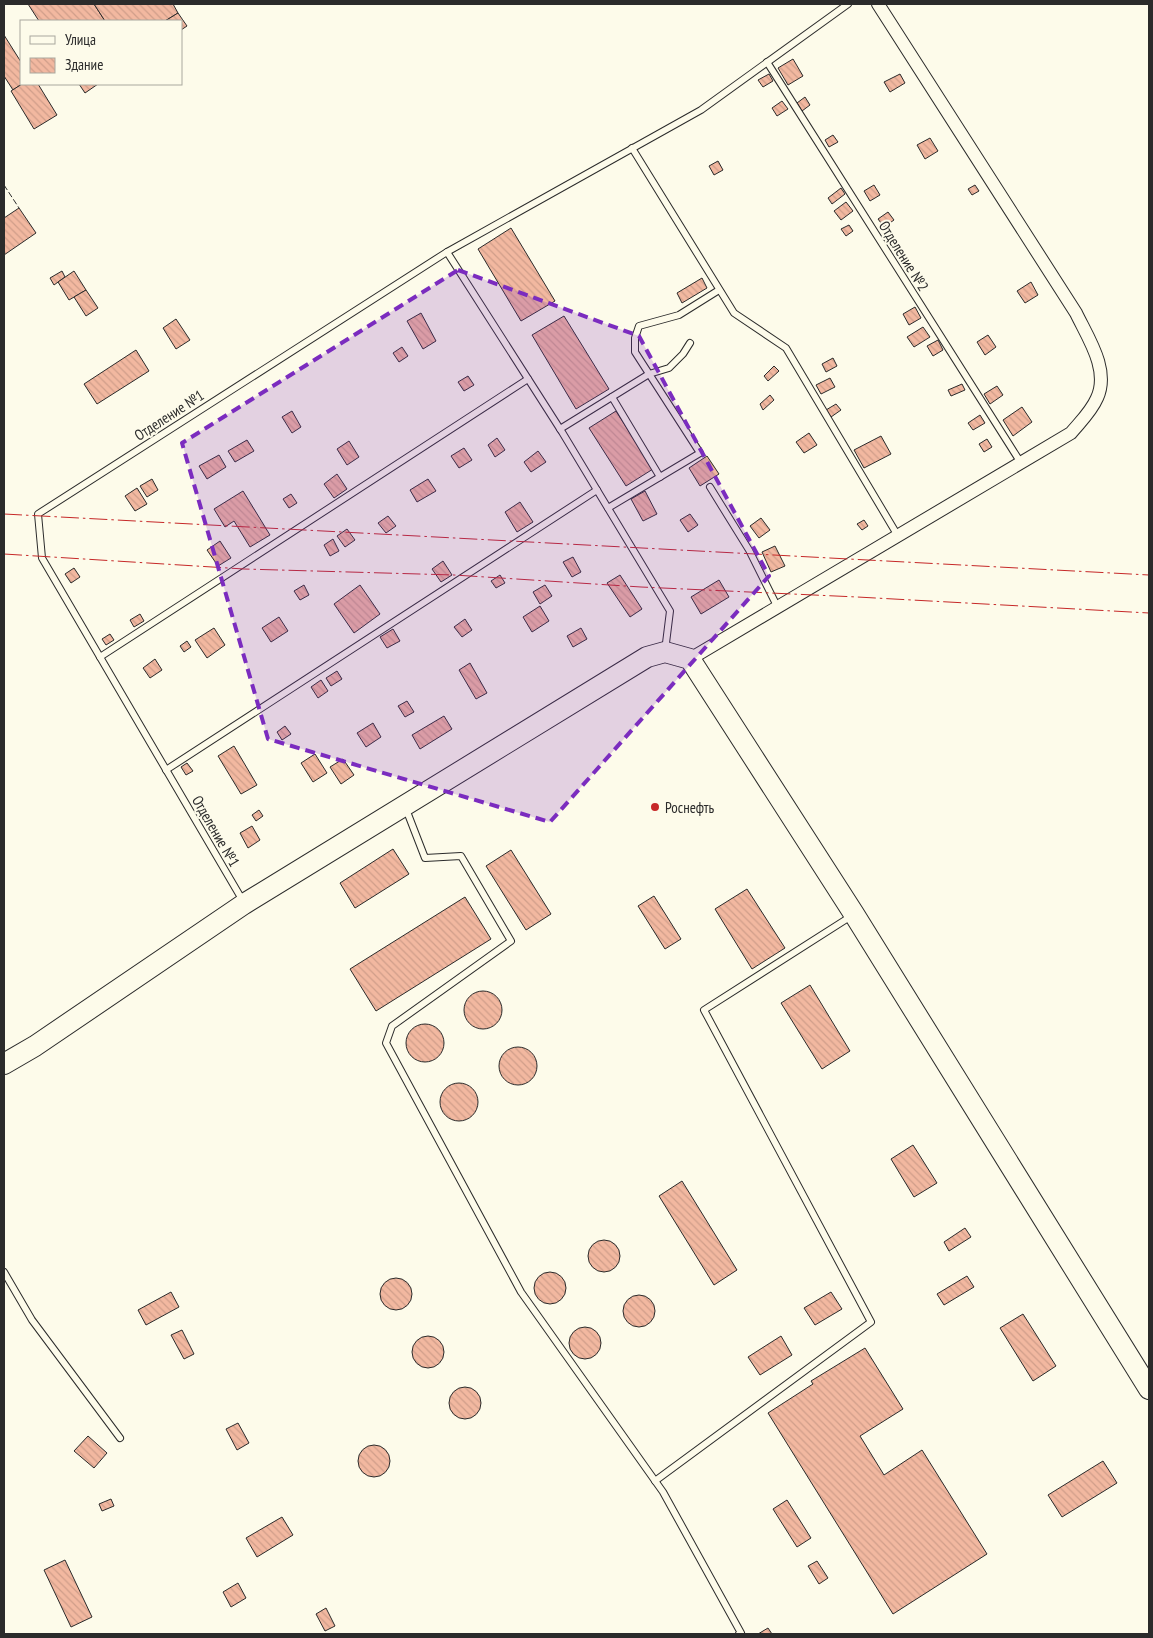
<svg xmlns="http://www.w3.org/2000/svg" width="1153" height="1638" font-family="'PT Sans Narrow',sans-serif">
	<defs>
		<pattern id="building-back-hatch" width="6" height="6" patternUnits="userSpaceOnUse" patternTransform="scale(1.25)"><rect width="6" height="6" fill="#f2b8a0"/><path d="M-1 5l2 2M0 0l6 6M5-1l2 2" fill="none" stroke="#d09e8a"/></pattern>
	</defs>
	<rect width="100%" height="100%" fill="#fdfbea"/>
	<g fill="url(#building-back-hatch)" stroke="#2b2b2b">
		<path d="M 28,4 L 94,4 L 105,21 L 39,21 Z"/>
		<path d="M 94,4 L 173,4 L 178,13 L 165,21 L 105,21 Z"/>
		<path d="M 178,13 L 187,26 L 181,30 L 181,21 L 165,21 Z"/>
		<path d="M 4,35 L 21,62 L 22,84 L 13,90 L 4,76 Z"/>
		<path d="M 793,59 L 803,76 L 788,85 L 778,68 Z"/>
		<path d="M 769,74 L 773,81 L 763,87 L 758,80 Z"/>
		<path d="M 900,74 L 905,83 L 890,92 L 884,82 Z"/>
		<path d="M 22,84 L 38,84 L 57,115 L 34,129 L 11,91 Z"/>
		<path d="M 79,84 L 98,84 L 85,93 Z"/>
		<path d="M 805,97 L 810,105 L 802,111 L 797,103 Z"/>
		<path d="M 782,101 L 788,109 L 777,116 L 772,108 Z"/>
		<path d="M 833,135 L 838,142 L 829,147 L 825,140 Z"/>
		<path d="M 930,138 L 938,151 L 925,159 L 917,145 Z"/>
		<path d="M 718,161 L 723,170 L 714,175 L 709,166 Z"/>
		<path d="M 874,185 L 880,195 L 870,201 L 864,191 Z"/>
		<path d="M 975,185 L 979,191 L 972,195 L 968,189 Z"/>
		<path d="M 841,188 L 845,194 L 832,204 L 828,198 Z"/>
		<path d="M 846,202 L 853,211 L 841,220 L 834,211 Z"/>
		<path d="M 19,208 L 36,233 L 4,255 L 4,218 Z"/>
		<path d="M 888,212 L 894,220 L 884,227 L 878,219 Z"/>
		<path d="M 849,225 L 853,231 L 846,236 L 841,229 Z"/>
		<path d="M 511,228 L 555,301 L 521,321 L 478,249 Z"/>
		<path d="M 62,271 L 65,277 L 54,285 L 50,278 Z"/>
		<path d="M 74,271 L 86,290 L 69,300 L 58,282 Z"/>
		<path d="M 702,278 L 707,288 L 682,303 L 677,293 Z"/>
		<path d="M 1031,282 L 1038,295 L 1025,303 L 1017,291 Z"/>
		<path d="M 86,290 L 98,308 L 86,316 L 74,297 Z"/>
		<path d="M 915,307 L 921,318 L 909,325 L 903,314 Z"/>
		<path d="M 421,313 L 436,341 L 423,349 L 407,321 Z"/>
		<path d="M 564,316 L 609,389 L 576,409 L 532,335 Z"/>
		<path d="M 176,319 L 190,340 L 176,349 L 163,328 Z"/>
		<path d="M 923,327 L 930,337 L 914,347 L 907,337 Z"/>
		<path d="M 988,335 L 996,347 L 985,355 L 977,342 Z"/>
		<path d="M 938,340 L 943,350 L 933,356 L 927,346 Z"/>
		<path d="M 402,347 L 408,356 L 399,362 L 393,353 Z"/>
		<path d="M 136,350 L 149,371 L 97,404 L 84,384 Z"/>
		<path d="M 833,358 L 837,366 L 826,372 L 822,364 Z"/>
		<path d="M 774,366 L 779,371 L 768,381 L 764,376 Z"/>
		<path d="M 468,376 L 474,385 L 464,391 L 458,382 Z"/>
		<path d="M 830,378 L 835,387 L 821,394 L 816,385 Z"/>
		<path d="M 962,384 L 965,390 L 951,396 L 948,390 Z"/>
		<path d="M 997,386 L 1003,395 L 990,404 L 984,394 Z"/>
		<path d="M 770,395 L 774,400 L 763,410 L 760,404 Z"/>
		<path d="M 836,404 L 841,410 L 831,417 L 826,410 Z"/>
		<path d="M 1022,407 L 1032,422 L 1013,436 L 1003,420 Z"/>
		<path d="M 292,411 L 301,427 L 292,433 L 282,417 Z"/>
		<path d="M 616,411 L 653,469 L 626,486 L 589,428 Z"/>
		<path d="M 980,415 L 985,423 L 973,430 L 968,423 Z"/>
		<path d="M 809,433 L 817,445 L 804,453 L 796,442 Z"/>
		<path d="M 881,436 L 891,454 L 864,468 L 854,450 Z"/>
		<path d="M 497,438 L 505,450 L 495,457 L 488,445 Z"/>
		<path d="M 987,439 L 992,447 L 984,452 L 979,444 Z"/>
		<path d="M 247,440 L 254,451 L 235,462 L 228,451 Z"/>
		<path d="M 349,441 L 359,457 L 347,465 L 337,449 Z"/>
		<path d="M 464,448 L 472,460 L 459,468 L 451,456 Z"/>
		<path d="M 538,451 L 546,462 L 531,472 L 524,462 Z"/>
		<path d="M 219,455 L 226,467 L 207,479 L 199,466 Z"/>
		<path d="M 707,456 L 719,474 L 700,486 L 689,468 Z"/>
		<path d="M 337,474 L 347,489 L 334,498 L 324,484 Z"/>
		<path d="M 152,479 L 158,490 L 147,497 L 140,486 Z"/>
		<path d="M 428,479 L 436,491 L 417,502 L 410,490 Z"/>
		<path d="M 137,488 L 147,504 L 135,511 L 125,496 Z"/>
		<path d="M 243,491 L 270,535 L 250,547 L 234,521 L 225,527 L 214,509 Z"/>
		<path d="M 645,491 L 657,514 L 643,521 L 631,499 Z"/>
		<path d="M 291,494 L 297,503 L 289,508 L 283,499 Z"/>
		<path d="M 520,502 L 533,522 L 517,532 L 505,512 Z"/>
		<path d="M 690,514 L 698,525 L 688,532 L 680,520 Z"/>
		<path d="M 388,516 L 396,526 L 386,533 L 378,523 Z"/>
		<path d="M 761,518 L 770,530 L 759,538 L 750,526 Z"/>
		<path d="M 864,520 L 868,526 L 862,530 L 857,524 Z"/>
		<path d="M 347,529 L 355,540 L 345,547 L 337,536 Z"/>
		<path d="M 333,539 L 339,551 L 330,556 L 324,545 Z"/>
		<path d="M 220,541 L 231,558 L 218,566 L 207,550 Z"/>
		<path d="M 775,546 L 785,566 L 771,572 L 762,552 Z"/>
		<path d="M 573,557 L 581,572 L 572,577 L 563,562 Z"/>
		<path d="M 443,561 L 452,575 L 441,582 L 432,569 Z"/>
		<path d="M 74,568 L 80,577 L 71,583 L 65,574 Z"/>
		<path d="M 500,575 L 505,583 L 496,588 L 491,581 Z"/>
		<path d="M 620,575 L 642,609 L 630,617 L 607,583 Z"/>
		<path d="M 719,580 L 729,597 L 701,614 L 691,597 Z"/>
		<path d="M 304,585 L 309,595 L 300,600 L 294,591 Z"/>
		<path d="M 360,585 L 380,614 L 354,633 L 334,604 Z"/>
		<path d="M 545,585 L 552,596 L 540,604 L 533,592 Z"/>
		<path d="M 540,606 L 549,621 L 532,632 L 523,617 Z"/>
		<path d="M 140,614 L 144,621 L 134,627 L 130,620 Z"/>
		<path d="M 279,617 L 288,631 L 271,642 L 262,628 Z"/>
		<path d="M 465,619 L 472,630 L 462,637 L 454,627 Z"/>
		<path d="M 214,628 L 225,645 L 207,658 L 195,640 Z"/>
		<path d="M 581,628 L 587,639 L 573,647 L 567,636 Z"/>
		<path d="M 393,629 L 400,641 L 387,648 L 380,637 Z"/>
		<path d="M 110,634 L 114,640 L 106,645 L 102,639 Z"/>
		<path d="M 187,641 L 191,647 L 184,652 L 180,646 Z"/>
		<path d="M 155,659 L 162,670 L 150,678 L 143,668 Z"/>
		<path d="M 470,663 L 487,693 L 476,699 L 459,670 Z"/>
		<path d="M 337,671 L 342,679 L 331,686 L 326,678 Z"/>
		<path d="M 321,680 L 328,691 L 318,698 L 311,687 Z"/>
		<path d="M 407,701 L 414,712 L 405,717 L 398,706 Z"/>
		<path d="M 444,716 L 452,729 L 420,749 L 412,735 Z"/>
		<path d="M 373,723 L 381,737 L 366,747 L 357,733 Z"/>
		<path d="M 285,726 L 291,734 L 282,740 L 277,732 Z"/>
		<path d="M 234,746 L 257,785 L 241,794 L 218,756 Z"/>
		<path d="M 315,754 L 327,773 L 313,782 L 301,763 Z"/>
		<path d="M 343,759 L 354,775 L 341,784 L 330,767 Z"/>
		<path d="M 187,763 L 193,771 L 186,775 L 181,767 Z"/>
		<path d="M 259,810 L 263,816 L 256,821 L 252,815 Z"/>
		<path d="M 252,826 L 260,840 L 248,848 L 240,833 Z"/>
		<path d="M 393,849 L 409,874 L 355,908 L 340,883 Z"/>
		<path d="M 511,850 L 551,914 L 526,930 L 486,866 Z"/>
		<path d="M 747,889 L 785,948 L 752,969 L 715,909 Z"/>
		<path d="M 654,896 L 681,939 L 665,949 L 638,906 Z"/>
		<path d="M 465,897 L 491,939 L 376,1011 L 350,969 Z"/>
		<path d="M 810,985 L 850,1051 L 822,1069 L 781,1003 Z"/>
		<circle cx="483" cy="1010" r="19"/>
		<circle cx="425" cy="1043" r="19"/>
		<circle cx="518" cy="1066" r="19"/>
		<circle cx="459" cy="1102" r="19"/>
		<path d="M 913,1145 L 937,1183 L 914,1197 L 891,1159 Z"/>
		<path d="M 682,1181 L 737,1270 L 714,1285 L 659,1196 Z"/>
		<path d="M 965,1228 L 971,1237 L 949,1251 L 944,1242 Z"/>
		<circle cx="604" cy="1256" r="16"/>
		<circle cx="550" cy="1288" r="16"/>
		<path d="M 967,1276 L 974,1287 L 944,1305 L 937,1294 Z"/>
		<circle cx="396" cy="1294" r="16"/>
		<path d="M 171,1292 L 179,1307 L 146,1325 L 138,1310 Z"/>
		<path d="M 831,1292 L 842,1309 L 815,1325 L 804,1308 Z"/>
		<circle cx="639" cy="1311" r="16"/>
		<path d="M 1023,1314 L 1056,1366 L 1033,1381 L 1000,1328 Z"/>
		<circle cx="585" cy="1343" r="16"/>
		<path d="M 182,1330 L 194,1354 L 184,1359 L 171,1335 Z"/>
		<circle cx="428" cy="1352" r="16"/>
		<path d="M 781,1336 L 792,1355 L 760,1375 L 748,1357 Z"/>
		<path d="M 865,1348 L 903,1409 L 860,1436 L 884,1475 L 922,1450 L 987,1554 L 893,1614 L 768,1413 L 813,1384 L 811,1381 Z"/>
		<circle cx="465" cy="1403" r="16"/>
		<path d="M 238,1423 L 249,1443 L 237,1450 L 226,1429 Z"/>
		<path d="M 88,1436 L 107,1453 L 94,1468 L 74,1451 Z"/>
		<circle cx="374" cy="1461" r="16"/>
		<path d="M 1103,1461 L 1117,1483 L 1062,1517 L 1048,1495 Z"/>
		<path d="M 111,1499 L 114,1506 L 102,1511 L 99,1504 Z"/>
		<path d="M 787,1500 L 811,1538 L 797,1547 L 773,1509 Z"/>
		<path d="M 282,1517 L 293,1535 L 257,1557 L 246,1538 Z"/>
		<path d="M 65,1560 L 92,1617 L 71,1627 L 44,1570 Z"/>
		<path d="M 817,1561 L 828,1578 L 819,1584 L 808,1566 Z"/>
		<path d="M 238,1583 L 246,1598 L 231,1607 L 223,1592 Z"/>
		<path d="M 326,1608 L 335,1626 L 325,1631 L 316,1614 Z"/>
		<path d="M 768,1628 L 772,1634 L 758,1634 Z"/>
	</g>
	<g fill="none" stroke-linecap="round" stroke-linejoin="round">
		<g stroke="#2b2b2b" stroke-width="8">
			<g id="lane">
				<path d="M 767,62 L 1021,463"/>
				<path d="M 632,148 L 734,313 L 786,348 L 898,536"/>
				<path d="M 447,252 L 562,432 L 670,611 L 665,651"/>
				<path d="M 612,397 L 660,477"/>
				<path d="M 560,429 L 649,374 L 669,368 L 683,354 L 690,343"/>
				<path d="M 710,487 L 749,550 L 778,608"/>
				<path d="M 608,508 L 700,453 L 635,352 L 635,338 L 639,326 L 679,315 L 719,290"/>
				<path d="M 100,657 L 528,379"/>
				<path d="M 166,770 L 597,490"/>
				<path d="M 406,809 L 425,858 L 461,856 L 511,941 L 392,1026 L 386,1043 L 521,1292 L 663,1492 L 741,1633 L 739,1634"/>
				<path d="M 243,901 L 42,558 L 38,514 L 447,252 L 701,110 L 848,4"/>
				<path d="M 4,1272 L 32,1320 L 120,1438"/>
				<path d="M 655,1481 L 871,1322 L 704,1010 L 853,915"/>
			</g>
		</g>
		<g stroke="#2b2b2b" stroke-width="14">
			<path id="street" d="M 690,659 L 1071,433 C 1080,422 1091,412 1097,398 C 1110,370 1088,338 1076,313 L 878,4"/>
		</g>
		<g stroke="#2b2b2b" stroke-width="22">
			<path id="primary" d="M 4,1064 L 35,1046 L 244,904 L 647,657 L 665,652 L 690,659 L 854,914 L 1149,1389"/>
		</g>
		<use href="#lane" stroke="#fdfbea" stroke-width="6"/>
		<use href="#street" stroke="#fdfbea" stroke-width="12"/>
		<use href="#primary" stroke="#fdfbea" stroke-width="20"/>
		<path stroke="#2b2b2b" stroke-width="1" stroke-dasharray="6 2.5" stroke-linecap="butt" d="M 4,185 L 19,208"/>
		<g stroke="#c62828" stroke-width="1" stroke-dasharray="18 4 2.5 4" stroke-linecap="butt">
			<path d="M 4,514 L 1149,575"/>
			<path d="M 4,554 L 244,569 L 454,575 L 641,587 L 857,597 L 1149,613"/>
		</g>
	</g>
	<path fill="#7b2cbf" fill-opacity="0.2" stroke="#7b2cbf" stroke-width="4" stroke-dasharray="10 6" stroke-linejoin="round" d="M 458,270 L 639,336 L 769,576 L 550,822 L 268,739 L 182,443 Z"/>
	<circle fill="#c62828" stroke="#fdfbea" stroke-width="2" cx="655" cy="807" r="5"/>
	<g text-anchor="middle" dominant-baseline="central" stroke-width="4" stroke-linejoin="round" paint-order="stroke">
		<g font-size="15" fill="#2b2b2b" stroke="#fdfbea">
			<text transform="translate(904 256) rotate(58)">Отделение №2</text>
			<text transform="translate(169 415) rotate(-33)">Отделение №1</text>
			<text transform="translate(216 831) rotate(60)">Отделение №1</text>
		</g>
		<g font-size="15" fill="#2b2b2b" stroke="#fdfbea" text-anchor="start">
			<text x="665" y="807">Роснефть</text>
		</g>
	</g>
	<rect width="1153" height="1638" fill="none" stroke="#2b2b2b" stroke-width="10"/>
	<rect x="20" y="20" width="162" height="65" fill="#fdfbea" stroke="#a9a89e"/>
	<rect x="30" y="36" width="25" height="8" fill="#fdfbea" stroke="#a9a89e"/>
	<text x="65" y="45" font-size="15" fill="#2b2b2b">Улица</text>
	<rect x="30" y="58" width="25" height="15" fill="url(#building-back-hatch)" stroke="#a9a89e"/>
	<text x="65" y="70" font-size="15" fill="#2b2b2b">Здание</text>
</svg>
